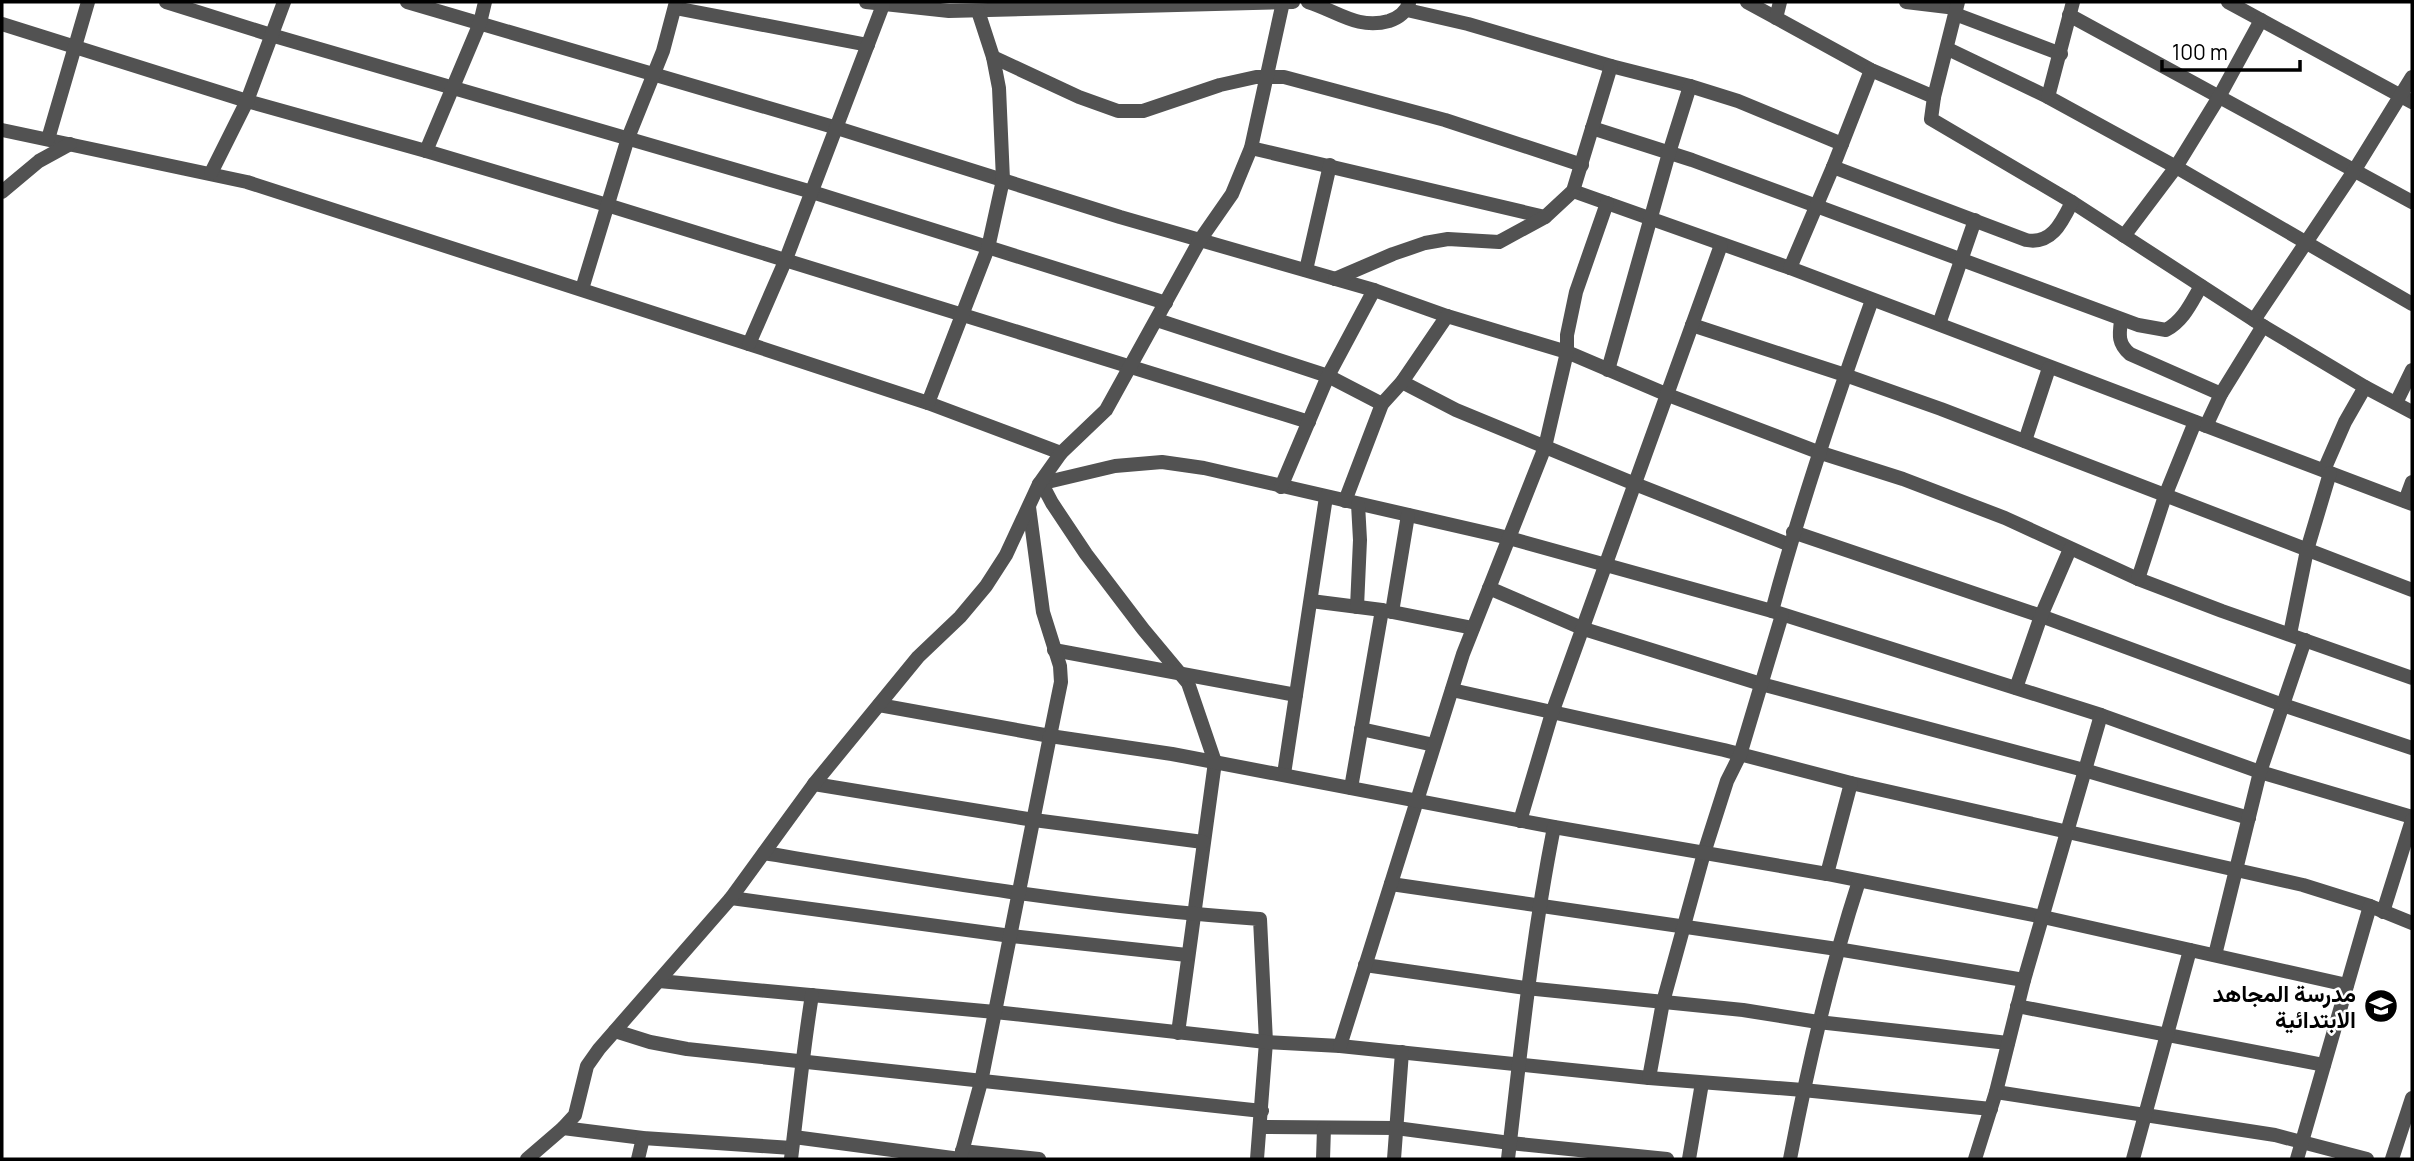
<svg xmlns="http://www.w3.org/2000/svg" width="2414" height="1161" font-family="Manrope,Vazirmatn,sans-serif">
	<rect width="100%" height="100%" fill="#fff"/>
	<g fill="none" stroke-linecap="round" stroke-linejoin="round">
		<g stroke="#525252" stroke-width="14">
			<path d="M 166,2 L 271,35 L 812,192 L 1166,303"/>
			<path d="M 407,2 L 837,128 L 1120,217 L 1374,290 L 1447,316 L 1567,352 L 1668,395 L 1818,452 L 1903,479 L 2005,518 L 2138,579 L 2222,611 L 2412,678"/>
			<path d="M 866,2 L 949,11 L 1293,2"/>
			<path d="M 1308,2 C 1337,11 1358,30 1389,21 C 1398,18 1406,12 1409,3"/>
			<path d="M 1747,2 L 1871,70 L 1934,97 L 1931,119 L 2072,202 L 2263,326 L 2365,387 L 2412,412"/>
			<path d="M 1906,2 L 1956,8"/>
			<path d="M 2228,2 L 2412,102"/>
			<path d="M 675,8 L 868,45"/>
			<path d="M 1407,10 L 1468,24 L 1611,66 L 1690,86 L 1738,101 L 1842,144"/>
			<path d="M 1955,14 L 2061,54"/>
			<path d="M 2069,15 L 2412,202"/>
			<path d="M 1776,18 L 1780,2"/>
			<path d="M 2,24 L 247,101 L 426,151 L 607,205 L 1309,422"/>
			<path d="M 1948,49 L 2048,97 L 2176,167 L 2412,304"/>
			<path d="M 993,57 L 1079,97 L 1118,111 L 1143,111 L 1220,85 L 1256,77 L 1284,77 L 1445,120 L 1582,165"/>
			<path d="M 1934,97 L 1958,2"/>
			<path d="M 2048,97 L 2073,2"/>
			<path d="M 1592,128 L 1692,160 L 2138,325 L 2166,330 C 2184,320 2191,303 2201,286"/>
			<path d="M 2,130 L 247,182 L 749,344 L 928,403 L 1061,453"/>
			<path d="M 48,139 L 88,2"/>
			<path d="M 1251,148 L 1545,217"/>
			<path d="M 426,151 L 480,23 L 485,2"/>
			<path d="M 1833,167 L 2026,240 C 2052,245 2062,222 2072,202"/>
			<path d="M 211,173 L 247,101 L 284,2"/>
			<path d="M 1573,191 L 1790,268 L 2412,504"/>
			<path d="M 2,192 L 39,161 L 70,144"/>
			<path d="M 2124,236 L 2176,167 L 2219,97 L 2261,20"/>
			<path d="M 1790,268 L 1833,167 L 1871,70"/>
			<path d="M 1306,270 L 1330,165"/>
			<path d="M 1335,279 L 1393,254 L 1425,243 L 1448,239 L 1499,242 L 1545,217 L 1573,191 L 1611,66"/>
			<path d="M 582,289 L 628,138 L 663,51 L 676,2"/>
			<path d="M 1157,320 L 1328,376 L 1382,404"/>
			<path d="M 2254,320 L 2354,171 L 2412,77"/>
			<path d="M 2121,321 C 2119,335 2118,344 2130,354 L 2221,394"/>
			<path d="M 1939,324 L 1975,220"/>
			<path d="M 1692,325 L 1845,375 L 1941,409 L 2412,590"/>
			<path d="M 749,344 L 786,259 L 883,5"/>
			<path d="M 1608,370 L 1669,153 L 1690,86"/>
			<path d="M 1402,382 L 1456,410 L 1635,484 L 1790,545"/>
			<path d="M 928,403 L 988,248 L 1003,180 L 999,88 L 993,57 L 978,11"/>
			<path d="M 2396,403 L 2412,370"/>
			<path d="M 2206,426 L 2221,394 L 2263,326"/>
			<path d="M 2025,441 L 2049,368"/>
			<path d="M 2324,470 L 2345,422 L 2365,387"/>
			<path d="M 1039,484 L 1115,466 L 1162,462 L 1204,468 L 1509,538 L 1772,611 L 2101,715 L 2260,772 L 2412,817"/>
			<path d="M 1042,484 L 1052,503 L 1086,554 L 1143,629 L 1188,683 L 1215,762 L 1178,1033"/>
			<path d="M 1281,487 L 1328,376 L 1374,290"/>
			<path d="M 1345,501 L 1382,404 L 1402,382 L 1447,316"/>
			<path d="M 2405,501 L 2412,482"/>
			<path d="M 1793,532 L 2041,616 L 2283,705 L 2412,748"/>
			<path d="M 2138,579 L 2165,496 L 2195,422"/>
			<path d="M 1489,588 L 1584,629 L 1761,684 L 2084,770 L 2249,818"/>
			<path d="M 1311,601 L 1382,610 L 1473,628"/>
			<path d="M 1357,607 L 1360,540 L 1358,504"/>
			<path d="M 1772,611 C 1800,506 1835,403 1872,300"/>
			<path d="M 1392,612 L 1408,515"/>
			<path d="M 2290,634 L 2307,550 L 2330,473"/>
			<path d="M 1054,650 L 1296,695"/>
			<path d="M 2016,688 L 2041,616 L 2070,549"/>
			<path d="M 1452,690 L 1724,750 L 1851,783 L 2303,885 L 2370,906 L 2412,923"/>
			<path d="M 879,705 L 1050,736 L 1061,682 L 1060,666 L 1043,612 L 1029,507"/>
			<path d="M 1361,729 L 1434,745"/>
			<path d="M 1284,774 L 1326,497"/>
			<path d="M 814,784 L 1034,820 L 1203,842"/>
			<path d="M 1351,788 L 1382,610"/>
			<path d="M 1520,821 L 1552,713 L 1721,245"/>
			<path d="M 764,853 C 929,880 1093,908 1260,919 L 1266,1042 L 1257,1159"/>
			<path d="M 1827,874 L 1851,783"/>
			<path d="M 1391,884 L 1837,949 L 2024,980"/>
			<path d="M 731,898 L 1011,936 L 1187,955"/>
			<path d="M 2383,912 L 2412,820"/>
			<path d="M 2215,955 L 2260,772 L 2305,640"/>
			<path d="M 1365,965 L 1526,988 L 1743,1010 L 1818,1022 L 2008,1043"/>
			<path d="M 659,981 L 995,1012 L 1266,1042 L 1340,1046 L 1649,1078 L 1803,1090 L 1991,1109"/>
			<path d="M 2017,1006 L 2324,1065"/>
			<path d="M 615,1031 L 650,1042 L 687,1049 L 1262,1111"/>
			<path d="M 1340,1046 L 1463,654 L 1545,447 L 1567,352 L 1567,335 L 1576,292 L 1607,203"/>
			<path d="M 1649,1078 L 1663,1002 L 1704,853 L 1727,781 L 1740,755 L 1782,615"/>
			<path d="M 1996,1092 L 2275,1135 L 2367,1159"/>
			<path d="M 1260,1127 L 1396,1128 L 1510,1143 L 1667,1159"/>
			<path d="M 563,1128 L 643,1138 L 792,1148"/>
			<path d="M 794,1137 L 960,1159"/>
			<path d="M 962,1151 L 1039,1159"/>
			<path d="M 527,1159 L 563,1128 L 575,1115 L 587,1066 L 599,1049 L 731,898 L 814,784 L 918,657 L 960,617 L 986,586 L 1006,555 L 1039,484 L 1061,453 L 1106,410 L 1200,240 L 1232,194 L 1251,148 L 1283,2"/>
			<path d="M 638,1159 L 643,1138"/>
			<path d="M 791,1159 C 798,1104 803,1050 812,995"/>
			<path d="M 960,1159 L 981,1082 L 1050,736 L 1172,754 L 1554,827 L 1827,874 L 2043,917 L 2347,985"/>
			<path d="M 1323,1159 L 1324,1128"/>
			<path d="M 1394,1159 L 1402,1052"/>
			<path d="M 1508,1159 C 1521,1047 1532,938 1554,827"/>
			<path d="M 1689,1159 L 1702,1083"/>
			<path d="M 1790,1159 C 1808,1065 1829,973 1859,881"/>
			<path d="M 1975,1159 L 1996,1092 L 2024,980 L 2101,715"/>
			<path d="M 2133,1159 L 2190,950"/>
			<path d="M 2297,1159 L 2370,906"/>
			<path d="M 2392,1159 L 2412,1098"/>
		</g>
	</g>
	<defs>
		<g id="school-disc" transform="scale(1.75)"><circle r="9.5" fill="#000" stroke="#fff"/><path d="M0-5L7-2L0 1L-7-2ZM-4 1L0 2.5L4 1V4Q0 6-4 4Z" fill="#fff"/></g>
	</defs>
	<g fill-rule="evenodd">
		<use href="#school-disc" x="2381" y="1006"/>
	</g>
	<g text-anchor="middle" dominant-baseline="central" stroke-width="5" stroke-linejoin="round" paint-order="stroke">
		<g font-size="23" font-weight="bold" fill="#000" stroke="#fff" text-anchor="end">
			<text x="2356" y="993">مدرسة المجاهد<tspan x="2356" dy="26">الابتدائية</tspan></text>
		</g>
	</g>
	<rect width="2414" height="1161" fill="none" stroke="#000000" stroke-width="7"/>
	<path d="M2162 60v10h138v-10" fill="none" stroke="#000000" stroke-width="3.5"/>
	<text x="2172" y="60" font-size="21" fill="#000000" stroke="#ffffff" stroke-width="5" paint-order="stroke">100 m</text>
</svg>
